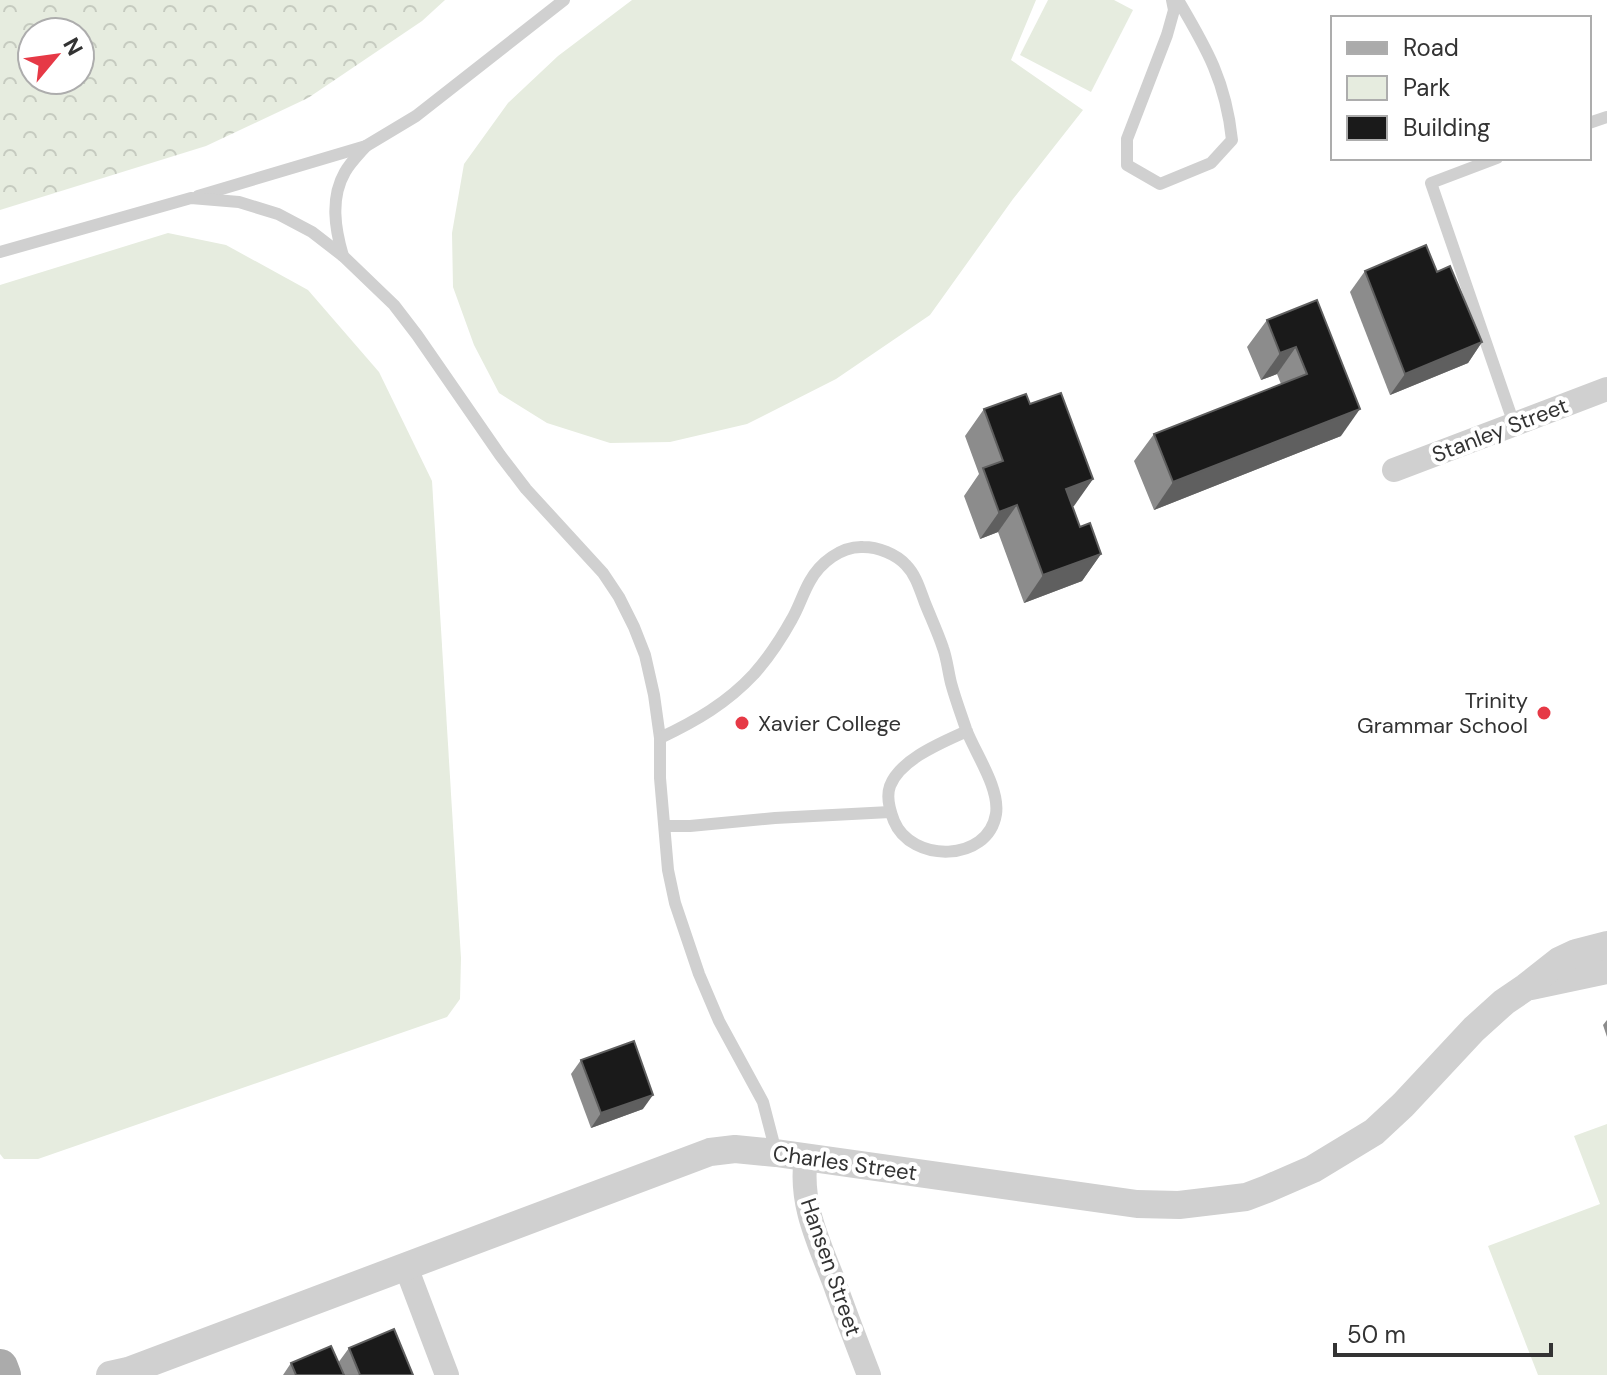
<svg xmlns="http://www.w3.org/2000/svg" width="1607" height="1375" font-family="'DM Sans',sans-serif">
	<defs>
		<pattern id="forest-crowns" width="20" height="18" patternUnits="userSpaceOnUse" patternTransform="scale(2)"><rect width="20" height="18" fill="#e6ecdf"/><path d="M2 6a3 3 0 1 1 6 0M12 15a3 3 0 1 1 6 0" fill="none" stroke="#c6cbc0"/></pattern>
	</defs>
	<rect width="100%" height="100%" fill="#fff"/>
	<g fill="#e6ecdf">
		<path d="M 632,0 L 1036,0 L 1011,60 L 1083,110 L 1013,199 L 930,315 L 836,379 L 747,424 L 670,442 L 610,443 L 547,423 L 499,393 L 474,345 L 453,287 L 452,233 L 464,164 L 508,103 L 558,56 Z"/>
		<path d="M 1048,0 L 1114,0 L 1133,10 L 1091,92 L 1020,55 Z"/>
		<path d="M 168,233 L 226,245 L 308,290 L 379,372 L 432,481 L 461,958 L 460,999 L 447,1017 L 38,1159 L 4,1159 L 0,1154 L 0,285 Z"/>
		<path d="M 1607,1124 L 1607,1375 L 1538,1375 L 1488,1246 L 1600,1204 L 1574,1136 Z"/>
	</g>
	<path fill="url(#forest-crowns)" fill-rule="evenodd" d="M 0,0 L 445,0 L 422,21 L 308,98 L 206,146 L 0,210 ZM 32,32 L 80,32 L 80,80 L 32,80 Z"/>
	<g fill="none" stroke-linecap="round" stroke-linejoin="round">
		<g stroke="#d0d0d0" stroke-width="12">
			<path d="M 1172,0 L 1174,10 L 1167,35 L 1127,139 L 1127,165 L 1160,184 L 1211,163 L 1232,140 C 1226,82 1207,49 1178,0"/>
			<path d="M 1589,123 L 1607,117"/>
			<path d="M 1497,158 L 1431,183 L 1514,424"/>
			<path d="M 198,196 L 366,146 L 416,116 L 564,0"/>
			<path d="M 0,252 L 191,198 L 239,202 L 278,214 L 312,232 L 343,256 L 394,305 L 417,335 L 500,455 L 526,489 L 603,573 L 619,597 L 634,627 L 645,655 L 654,695 L 660,738 L 660,778 L 668,870 L 675,903 L 699,974 L 719,1021 L 763,1102 L 776,1152"/>
			<path d="M 343,256 C 335,229 330,198 345,172 C 350,163 359,154 366,146"/>
			<path d="M 660,738 C 696,721 727,703 754,674 C 769,657 781,639 792,619 C 799,607 803,593 810,581 C 820,563 841,546 863,547 C 878,547 896,554 906,565 C 916,575 920,590 925,603 C 931,618 938,633 943,648 C 947,659 948,671 951,683 C 955,698 961,714 966,729 C 975,753 1000,788 996,814 C 988,863 911,863 894,821 C 890,811 886,797 890,786 C 900,759 943,742 967,731"/>
			<path d="M 665,826 L 690,826 L 775,818 L 890,812"/>
		</g>
		<g stroke="#d0d0d0" stroke-width="24">
			<path d="M 1394,470 L 1607,389"/>
			<path d="M 806,1157 C 799,1202 818,1241 834,1282 C 845,1313 857,1344 869,1375"/>
			<path d="M 406,1267 L 447,1375"/>
		</g>
		<g stroke="#d0d0d0" stroke-width="28">
			<path d="M 1531,986 L 1607,970"/>
			<path d="M 110,1375 L 128,1371 L 710,1152 L 735,1149 L 776,1153 L 1137,1204 L 1179,1205 L 1246,1197 L 1267,1189 L 1313,1169 L 1374,1132 L 1403,1105 L 1474,1029 L 1504,1002 L 1526,987 L 1559,961 L 1576,953 L 1607,945"/>
		</g>
		<path stroke="#ababab" stroke-width="36" d="M 0,1367 L 3,1375"/>
	</g>
	<g fill="#8c8c8c">
		<path d="M 1365,271 L 1482,342 L 1468,363 L 1390,395 L 1350,292 Z"/>
		<path d="M 1317,300 L 1341,436 L 1154,510 L 1134,461 L 1154,434 L 1281,384 L 1277,374 L 1261,380 L 1247,347 L 1267,320 Z"/>
		<path d="M 1030,404 L 1093,479 L 1072,507 L 1080,527 L 1101,554 L 1082,581 L 1024,603 L 998,532 L 980,539 L 964,496 L 979,474 L 965,436 L 984,409 Z"/>
		<path d="M 1607,1020 L 1607,1037 L 1603,1025 Z"/>
		<path d="M 581,1060 L 643,1109 L 591,1128 L 571,1074 Z"/>
		<path d="M 349,1348 L 413,1375 L 283,1375 L 291,1363 L 338,1363 Z"/>
	</g>
	<g fill="#5f5f5f">
		<path d="M 1482,342 L 1468,363 L 1390,395 L 1405,374 Z"/>
		<path d="M 1296,347 L 1277,374 L 1261,380 L 1280,353 Z"/>
		<path d="M 1360,409 L 1341,436 L 1154,510 L 1173,482 Z"/>
		<path d="M 1093,479 L 1074,506 L 1047,516 L 1066,489 Z"/>
		<path d="M 1017,505 L 998,532 L 980,539 L 999,512 Z"/>
		<path d="M 1101,554 L 1082,581 L 1024,603 L 1043,575 Z"/>
		<path d="M 653,1095 L 643,1109 L 591,1128 L 601,1113 Z"/>
	</g>
	<g fill="#1a1a1a" stroke="#5f5f5f" stroke-width="2">
		<path d="M 1426,245 L 1437,272 L 1450,266 L 1482,342 L 1405,374 L 1365,271 Z"/>
		<path d="M 1317,300 L 1360,409 L 1173,482 L 1154,434 L 1307,374 L 1296,347 L 1280,353 L 1267,320 Z"/>
		<path d="M 1061,393 L 1093,479 L 1066,489 L 1080,527 L 1090,523 L 1101,554 L 1043,575 L 1017,505 L 999,512 L 983,468 L 1003,461 L 984,409 L 1026,394 L 1030,404 Z"/>
		<path d="M 634,1041 L 653,1095 L 601,1113 L 581,1060 Z"/>
		<path d="M 394,1329 L 413,1375 L 360,1375 L 349,1348 Z"/>
		<path d="M 331,1346 L 344,1375 L 296,1375 L 291,1363 Z"/>
	</g>
	<g fill="#e63946" stroke="#fff" stroke-width="3">
		<circle cx="1544" cy="713" r="8"/>
		<circle cx="742" cy="723" r="8"/>
	</g>
	<g text-anchor="middle" dominant-baseline="central" stroke-width="8" stroke-linejoin="round" paint-order="stroke">
		<g font-size="22" fill="#333" stroke="#fff">
			<text transform="translate(1500 430) rotate(-21)">Stanley Street</text>
			<text transform="translate(845 1163) rotate(8)">Charles Street</text>
			<text transform="translate(831 1267) rotate(71)">Hansen Street</text>
		</g>
		<g font-size="22" fill="#333" stroke="#fff" text-anchor="end">
			<text x="1528" y="700">Trinity<tspan x="1528" dy="25">Grammar School</tspan></text>
			<text x="758" y="723" text-anchor="start">Xavier College</text>
		</g>
	</g>
	<rect x="1331" y="16" width="260" height="144" fill="#ffffff" stroke="#adadad" stroke-width="2"/>
	<rect x="1347" y="42" width="40" height="12" fill="#ababab" stroke="#adadad" stroke-width="2"/>
	<text x="1403" y="56" font-size="24" fill="#333333">Road</text>
	<rect x="1347" y="76" width="40" height="24" fill="#e6ecdf" stroke="#adadad" stroke-width="2"/>
	<text x="1403" y="96" font-size="24" fill="#333333">Park</text>
	<rect x="1347" y="116" width="40" height="24" fill="#1a1a1a" stroke="#adadad" stroke-width="2"/>
	<text x="1403" y="136" font-size="24" fill="#333333">Building</text>
	<g transform="translate(56 56) rotate(61)"><circle r="38" fill="#ffffff" stroke="#adadad" stroke-width="2"/>
	<path d="M0-6L14 30L0 20L-14 30Z" fill="#e63946"/>
	<text y="-12" font-size="22" font-weight="bold" text-anchor="middle" fill="#333333">N</text>
	</g>
	<path d="M1335 1343v12h216v-12" fill="none" stroke="#333333" stroke-width="4"/>
	<text x="1347" y="1343" font-size="24" fill="#333333" stroke="#ffffff" stroke-width="6" paint-order="stroke">50 m</text>
</svg>
